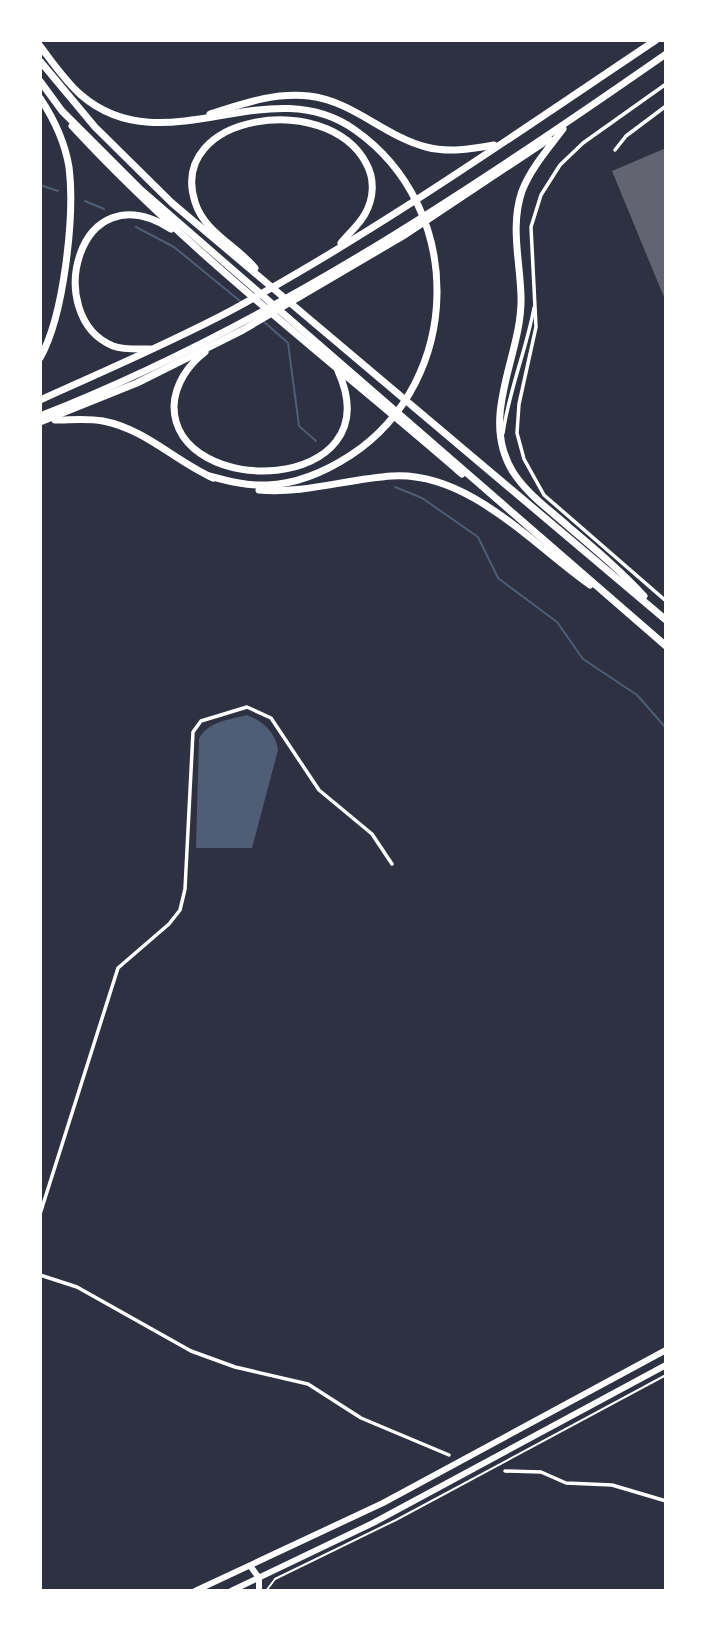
<svg xmlns="http://www.w3.org/2000/svg" width="706" height="1631" font-family="Literata,serif">
	<rect width="100%" height="100%" fill="#2d3142"/>
	<path fill="#4f5d75" d="M 247,715 C 263,721 276,733 278,750 L 252,848 L 196,848 L 199,739 C 208,721 229,720 247,715 Z"/>
	<g fill="none" stroke-linecap="round" stroke-linejoin="round">
		<g stroke="#4f5d75" stroke-width="2">
			<path d="M 40,185 L 58,191"/>
			<path d="M 85,201 L 104,209"/>
			<path d="M 136,227 L 174,247 L 240,301"/>
			<path d="M 263,321 L 288,343 L 299,426 L 316,441"/>
			<path d="M 395,487 L 422,498 L 478,537 L 498,578 L 557,622 L 583,659 L 637,695 L 666,728"/>
		</g>
	</g>
	<path fill="#626471" d="M 666,148 L 666,302 L 612,171 Z"/>
	<g fill="none" stroke-linecap="round" stroke-linejoin="round">
		<path stroke="#fff" stroke-width="2" d="M 266,1591 L 275,1579 L 396,1520 L 666,1375"/>
		<g stroke="#fff" stroke-width="3.5">
			<path d="M 666,84 L 583,143 L 560,165 L 541,195 L 531,227 L 536,327 L 519,404 L 517,433 L 524,459 L 544,495 L 666,601"/>
			<path d="M 615,150 L 626,136 L 666,106"/>
			<path d="M 503,433 C 509,390 526,351 534,308"/>
			<path d="M 40,1214 L 118,968 L 169,924 L 180,910 L 185,889 L 193,732 L 201,721 L 247,707 L 271,718 L 319,790 L 372,834 L 392,864"/>
			<path d="M 40,1275 L 77,1287 L 191,1351 L 235,1367 L 308,1384 L 361,1418 L 449,1455"/>
			<path d="M 505,1471 L 541,1472 L 566,1483 L 612,1485 L 666,1501"/>
		</g>
		<g stroke="#fff" stroke-width="6">
			<path d="M 251,1567 L 259,1578 L 259,1591"/>
			<path d="M 195,1591 L 383,1503 L 666,1350"/>
			<path d="M 231,1591 L 373,1523 L 666,1365"/>
		</g>
		<g stroke="#fff" stroke-width="7">
			<path d="M 40,46 C 53,63 65,81 81,95 C 165,167 268,68 355,130 C 466,208 464,380 351,455 C 325,472 298,484 267,485 C 247,486 228,481 209,476"/>
			<path d="M 40,61 L 95,127 L 172,203 L 666,620"/>
			<path d="M 40,81 L 62,111 L 141,190 L 666,646"/>
			<path d="M 40,98 C 54,119 65,143 69,167 C 75,215 64,316 40,358"/>
			<path d="M 210,114 C 242,104 274,92 309,96 C 353,101 384,136 426,147 C 449,153 471,149 494,145"/>
			<path d="M 72,126 C 190,254 331,360 462,474"/>
			<path d="M 563,129 C 548,149 531,168 522,191 C 510,226 520,260 521,296 C 523,355 478,415 513,472 C 527,494 550,510 570,528 C 596,550 621,571 644,596"/>
			<path d="M 255,268 C 237,246 204,232 195,202 C 167,114 327,90 366,163 C 375,179 374,198 365,214 C 359,225 349,233 341,243"/>
			<path d="M 150,349 C 137,349 124,350 113,346 C 42,317 77,169 171,229"/>
			<path d="M 205,352 C 188,365 175,384 174,406 C 174,501 394,494 338,371"/>
			<path d="M 40,400 C 104,371 170,343 232,310 C 379,230 517,133 656,40"/>
			<path d="M 40,416 C 265,328 468,192 666,54"/>
			<path d="M 55,420 C 71,420 87,418 103,421 C 145,429 175,461 213,478"/>
			<path d="M 40,422 L 137,383 L 243,330 L 403,236 L 549,139"/>
			<path d="M 259,490 C 304,494 347,479 392,476 C 468,471 532,544 590,585"/>
		</g>
	</g>
	<rect width="706" height="1631" fill="none" stroke="#ffffff" stroke-width="84"/>
</svg>
